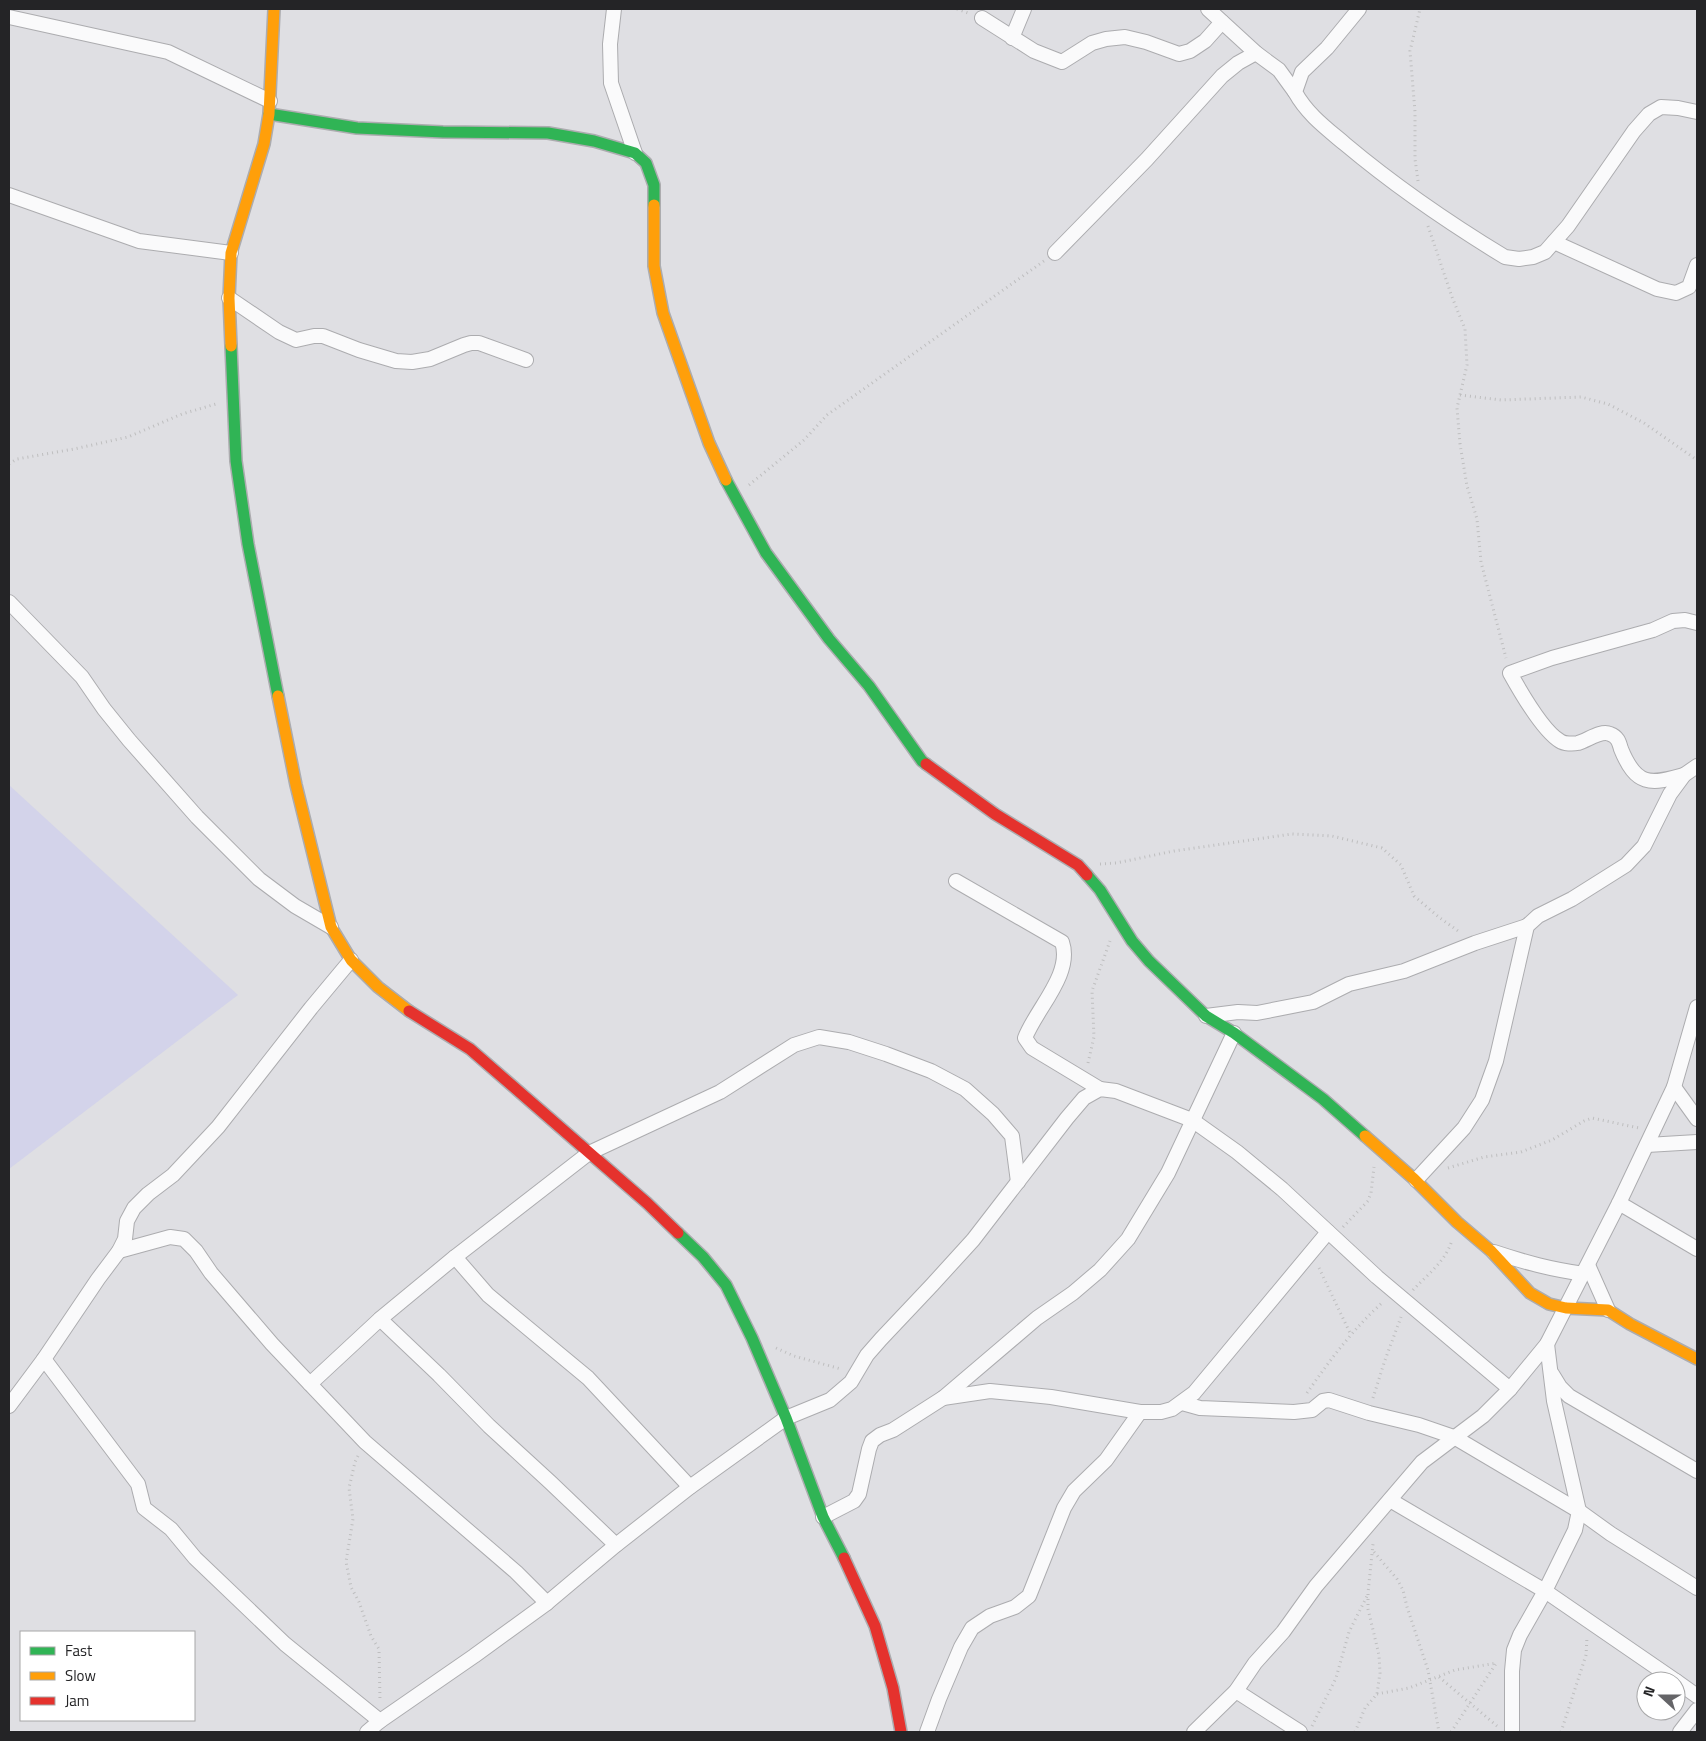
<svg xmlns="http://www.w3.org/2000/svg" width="1706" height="1741" font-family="'Titillium Web',sans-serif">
	<rect width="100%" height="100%" fill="#dfdfe3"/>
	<path fill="#d3d3ea" d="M 9,785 L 238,995 L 9,1169 Z"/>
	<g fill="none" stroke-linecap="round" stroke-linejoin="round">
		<g stroke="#acacaf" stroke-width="16">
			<g id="street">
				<path d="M 614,9 L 610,44 L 611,83 L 635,153"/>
				<path d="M 1208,9 L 1256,53 L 1279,70 L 1295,92"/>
				<path d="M 1359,9 L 1327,48 L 1302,72 L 1295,92 C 1307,114 1326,128 1345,144 C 1395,186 1449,223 1505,257 L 1519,259 L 1533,257 L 1545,252 L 1568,226 L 1634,131 L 1649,114 L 1661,107 L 1678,108 L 1697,112"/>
				<path d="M 9,17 L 168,52 L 270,101"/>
				<path d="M 982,18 L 1034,51 L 1062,62 L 1092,43 L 1106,39 L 1125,37 L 1146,42 L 1179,54 L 1190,51 L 1205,41 L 1222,22"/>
				<path d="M 1012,38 L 1024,9"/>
				<path d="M 9,195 L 139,241 L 231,253"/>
				<path d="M 1554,242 L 1657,289 L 1676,293 L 1689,287 L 1697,265"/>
				<path d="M 1055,253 L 1147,159 L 1222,76 L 1238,63 L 1256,53"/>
				<path d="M 229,298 L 279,332 L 296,340 L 314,336 L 323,336 L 359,350 L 396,361 L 412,362 L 430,359 L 464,345 L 471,343 L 479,343 L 526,360"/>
				<path d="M 9,602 L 82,677 L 104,709 L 129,740 L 197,817 L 259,879 L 295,906 L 331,927"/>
				<path d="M 1684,775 C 1650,785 1636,786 1621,749 C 1619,742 1618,737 1610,734 C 1601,730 1588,740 1578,743 C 1573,744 1564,744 1560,741 C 1543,731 1520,691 1510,673 L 1552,658 L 1653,630 L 1673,621 L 1685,620 L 1697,623"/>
				<path d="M 956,881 L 1062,942 C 1073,974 1036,1009 1025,1038 L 1032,1048 L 1100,1089"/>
				<path d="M 1206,1016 L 1238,1012 L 1257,1013 L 1313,1002 L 1349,984 L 1404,971 L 1475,943 L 1527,926"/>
				<path d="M 1674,1087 L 1697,1119"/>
				<path d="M 1647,1145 L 1697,1142"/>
				<path d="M 1416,1180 L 1464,1128 L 1482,1100 L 1496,1061 L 1527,926 L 1538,916 L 1572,899 L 1626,865 L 1644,846 L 1670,794 L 1684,775 L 1697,766"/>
				<path d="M 1619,1203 L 1697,1249"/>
				<path d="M 119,1251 L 170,1237 L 184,1239 L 196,1251 L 211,1273 L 272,1344 L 365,1442 L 516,1572 L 547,1603"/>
				<path d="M 1494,1252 C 1527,1263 1550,1269 1584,1274"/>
				<path d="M 455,1257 L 488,1295 L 588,1378 L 690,1487"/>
				<path d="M 1588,1265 L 1608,1310"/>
				<path d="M 380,1319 L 439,1375 L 489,1426 L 550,1482 L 616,1545"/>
				<path d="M 44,1359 L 138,1484 L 144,1508 L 171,1529 L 195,1558 L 285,1644 L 380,1721"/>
				<path d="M 1552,1374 L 1560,1387 L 1569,1396 L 1697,1471"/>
				<path d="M 310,1384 L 380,1319 L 455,1257 L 589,1153 L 720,1092 L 794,1045 L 819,1037 L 849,1042 L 886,1054 L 931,1071 L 965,1089 L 993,1114 L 1012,1136 L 1018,1182"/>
				<path d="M 943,1398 L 990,1391 L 1051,1397 L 1140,1412 L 1161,1412 L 1172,1409 L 1194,1393 L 1328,1232"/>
				<path d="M 1182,1403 L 1200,1408 L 1294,1412 L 1312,1410 L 1323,1401 L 1329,1400 L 1369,1413 L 1419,1425 L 1454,1437 L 1579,1511 L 1611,1534 L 1697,1588"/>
				<path d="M 9,1406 L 44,1359 L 98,1279 L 119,1251 L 125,1239 L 127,1221 L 134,1208 L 148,1194 L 173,1175 L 218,1127 L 311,1008 L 351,960"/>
				<path d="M 1390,1500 L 1545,1591 L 1676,1681"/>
				<path d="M 823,1517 L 854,1501 L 859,1494 L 869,1449 L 872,1441 L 880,1435 L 893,1430 L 943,1398 L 1037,1318 L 1073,1293 L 1100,1270 L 1128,1239 L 1168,1173 L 1234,1033"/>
				<path d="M 1676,1681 L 1697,1696"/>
				<path d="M 1236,1691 L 1300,1732"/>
				<path d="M 367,1732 L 380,1721 L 474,1656 L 547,1603 L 616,1545 L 690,1487 L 786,1418 L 830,1400 L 851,1382 L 867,1355 L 881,1339 L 932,1285 L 973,1240 L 1067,1118 L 1084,1098 L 1100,1089 L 1116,1091 L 1192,1120 L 1237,1152 L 1282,1189 L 1377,1277 L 1510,1389"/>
				<path d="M 927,1732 L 939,1699 L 961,1647 L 972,1628 L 990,1616 L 1015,1607 L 1029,1596 L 1064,1508 L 1074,1491 L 1106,1460 L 1140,1412"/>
				<path d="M 1194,1732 L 1236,1691 L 1255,1663 L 1283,1632 L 1316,1586 L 1422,1462 L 1483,1416 L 1510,1389 L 1547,1344 L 1619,1203 L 1674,1087 L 1697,1007"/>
				<path d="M 1512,1732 L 1512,1671 L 1514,1650 L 1520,1635 L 1545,1591 L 1575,1530 L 1579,1511 L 1554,1401 L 1547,1344"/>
				<path d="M 1680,1732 L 1697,1710"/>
			</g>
		</g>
		<g stroke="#acacaf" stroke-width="14">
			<g id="fast">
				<path d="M 269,114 L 357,128 L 443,132 L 548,133 L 594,141 L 635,153 L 646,163 L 654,185 L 654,205"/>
				<path d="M 231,346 L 236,461 L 248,544 L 278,696"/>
				<path d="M 726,480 L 766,553 L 829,639 L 869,686 L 922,761 L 926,764"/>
				<path d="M 1087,875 L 1100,890 L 1132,941 L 1149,961 L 1206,1016 L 1234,1033 L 1323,1099 L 1365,1136"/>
				<path d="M 678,1233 L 703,1257 L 726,1285 L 752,1338 L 786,1418 L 823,1517 L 844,1558"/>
			</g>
		</g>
		<g stroke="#acacaf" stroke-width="14">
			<g id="slow">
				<path d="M 654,205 L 654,266 L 663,313 L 709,443 L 726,480"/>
				<path d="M 231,346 L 229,298 L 231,253 L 264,144 L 269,114 L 274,9"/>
				<path d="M 278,696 L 296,785 L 331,927 L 351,960 L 378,987 L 409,1011"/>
				<path d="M 1365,1136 L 1414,1179 L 1457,1222 L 1491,1251 L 1530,1293 L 1549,1304 L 1566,1308 L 1608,1310 L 1630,1324 L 1697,1359"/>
			</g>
		</g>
		<g stroke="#acacaf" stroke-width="14">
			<g id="jam">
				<path d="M 926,764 L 995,814 L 1078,865 L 1087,875"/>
				<path d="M 409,1011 L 470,1049 L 647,1203 L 678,1233"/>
				<path d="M 844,1558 L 875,1626 L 893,1688 L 901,1732"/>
			</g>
		</g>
		<g stroke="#bebebf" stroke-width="3" stroke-dasharray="1 4" stroke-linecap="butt">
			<path d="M 957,9 L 968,13"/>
			<path d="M 1418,181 L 1415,159 L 1415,112 L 1410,51 L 1420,9"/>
			<path d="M 1428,226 L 1452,297 L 1465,329 L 1467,365 L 1457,408 L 1460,444 L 1467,486 L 1477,519 L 1481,562 L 1506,658"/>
			<path d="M 1460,395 L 1501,400 L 1581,397 L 1608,404 L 1644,423 L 1697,460"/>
			<path d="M 9,464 L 17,459 L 74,449 L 128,437 L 182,414 L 216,404"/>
			<path d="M 749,485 L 804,440 L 827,415 L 1044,261"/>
			<path d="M 1100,864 L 1116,863 L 1174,851 L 1292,834 L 1332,836 L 1382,848 L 1401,865 L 1414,896 L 1440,918 L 1461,933"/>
			<path d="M 1088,1063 L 1094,1037 L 1092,991 L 1110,941"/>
			<path d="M 1448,1168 L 1484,1157 L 1521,1152 L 1552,1140 L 1584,1121 L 1592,1118 L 1639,1128"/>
			<path d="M 1343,1227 L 1368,1201 L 1371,1193 L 1374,1167"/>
			<path d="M 1319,1268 L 1351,1335"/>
			<path d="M 1413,1290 C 1427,1275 1446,1261 1452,1240"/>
			<path d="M 776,1348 L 794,1356 L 841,1369"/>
			<path d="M 1307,1393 C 1330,1360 1353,1329 1383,1302"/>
			<path d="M 1373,1398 L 1385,1360 L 1401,1317"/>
			<path d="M 358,1456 L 355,1462 L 349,1488 L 353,1519 L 346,1562 L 351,1587 L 359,1602 L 371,1636 L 379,1649 L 380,1701"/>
			<path d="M 1374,1552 L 1397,1579 L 1403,1590 L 1407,1607 L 1428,1670 L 1439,1732"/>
			<path d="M 1439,1677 L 1497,1726"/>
			<path d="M 1377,1694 L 1409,1688 L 1455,1670 L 1497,1663"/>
			<path d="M 1312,1726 L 1336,1678 L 1349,1632 L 1368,1594"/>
			<path d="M 1355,1732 L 1365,1708 L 1377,1694 L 1380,1673 L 1379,1655 L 1368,1609 L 1368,1593 L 1373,1544"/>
			<path d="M 1451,1732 L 1497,1662"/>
			<path d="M 1561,1732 L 1586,1655 L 1587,1637"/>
		</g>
		<use href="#street" stroke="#fafafb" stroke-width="14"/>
		<use href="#fast" stroke="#30b455" stroke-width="11"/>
		<use href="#slow" stroke="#ff9f0a" stroke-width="11"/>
		<use href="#jam" stroke="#e5322d" stroke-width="11"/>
	</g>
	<rect width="1706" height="1741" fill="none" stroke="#242426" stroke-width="20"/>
	<rect x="20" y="1631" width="175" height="90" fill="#ffffff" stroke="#a7a7a8"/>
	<rect x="30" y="1647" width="25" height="8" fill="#30b455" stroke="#a7a7a8"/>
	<text x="65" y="1656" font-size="15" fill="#242426">Fast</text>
	<rect x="30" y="1672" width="25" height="8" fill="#ff9f0a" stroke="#a7a7a8"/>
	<text x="65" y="1681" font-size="15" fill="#242426">Slow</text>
	<rect x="30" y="1697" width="25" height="8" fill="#e5322d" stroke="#a7a7a8"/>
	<text x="65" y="1706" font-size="15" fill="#242426">Jam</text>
	<g transform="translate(1661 1696) rotate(291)"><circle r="24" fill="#ffffff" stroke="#a7a7a8"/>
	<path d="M0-4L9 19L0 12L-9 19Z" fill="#656568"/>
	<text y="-8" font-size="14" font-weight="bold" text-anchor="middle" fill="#242426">N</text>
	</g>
</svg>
